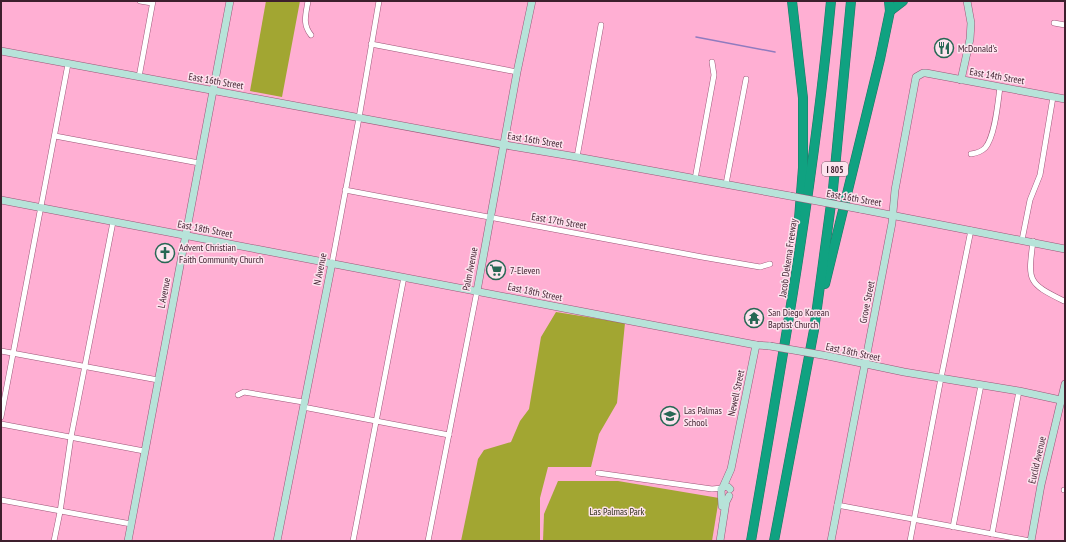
<svg xmlns="http://www.w3.org/2000/svg" width="1066" height="542" font-family="'PT Sans Narrow',sans-serif">
	<rect width="100%" height="100%" fill="#ffafd3"/>
	<g fill="#a2a632">
		<path d="M 266,1 L 300,1 L 282,97 L 250,91 Z"/>
		<path d="M 556,312 L 625,323 L 617,403 L 599,434 L 591,467 L 548,467 L 540,498 L 540,541 L 461,541 L 478,459 L 484,450 L 511,442 L 520,421 L 529,409 L 541,337 Z"/>
		<path d="M 558,481 L 618,481 L 719,498 L 712,541 L 543,541 L 544,514 Z"/>
	</g>
	<g fill="none" stroke-linecap="round" stroke-linejoin="round">
		<path stroke="#907bbf" stroke-width="1.5" d="M 696,37 L 775,52"/>
		<g stroke="#9c5577" stroke-width="6">
			<g id="street">
				<path d="M 140,1 L 152,3"/>
				<path d="M 308,1 C 306,14 302,24 311,35"/>
				<path d="M 1054,23 L 1065,25"/>
				<path d="M 371,44 L 517,72"/>
				<path d="M 139,77 L 153,1"/>
				<path d="M 55,136 L 199,163"/>
				<path d="M 971,154 C 977,153 981,152 985,148 C 995,137 998,102 1000,87"/>
				<path d="M 577,157 L 601,25"/>
				<path d="M 695,179 L 714,75 L 712,62"/>
				<path d="M 726,184 L 746,79"/>
				<path d="M 345,190 L 702,257 L 760,267 L 770,264"/>
				<path d="M 1022,240 L 1030,200 L 1040,175 L 1053,97"/>
				<path d="M 1033,241 C 1028,281 1027,283 1064,301"/>
				<path d="M 332,263 L 359,118 L 379,1"/>
				<path d="M 1,351 L 158,380"/>
				<path d="M 238,395 L 244,392 L 303,402"/>
				<path d="M 303,407 L 449,435"/>
				<path d="M 1,417 L 68,64"/>
				<path d="M 1,424 L 144,451"/>
				<path d="M 598,473 L 712,489 L 722,488"/>
				<path d="M 1064,490 L 1065,490"/>
				<path d="M 1,500 L 131,524"/>
				<path d="M 837,505 L 1030,541"/>
				<path d="M 953,527 L 981,385"/>
				<path d="M 992,534 L 1019,391"/>
				<path d="M 54,541 L 60,512 L 71,437 L 113,222"/>
				<path d="M 353,541 L 404,277"/>
				<path d="M 428,541 L 477,291"/>
				<path d="M 910,541 L 941,378 L 971,230"/>
			</g>
		</g>
		<g stroke="#9c5577" stroke-width="8">
			<g id="secondary">
				<path d="M 1,51 L 511,146 L 577,157 L 790,196"/>
				<path d="M 961,80 L 970,39 L 971,23 L 967,1"/>
				<path d="M 1,200 L 756,345 L 770,346"/>
				<path d="M 860,209 L 1065,249"/>
				<path d="M 477,291 L 517,72 L 532,1"/>
				<path d="M 828,356 L 904,372 L 1019,391 L 1065,401"/>
				<path d="M 723,487 L 731,469 L 756,345"/>
				<path d="M 722,506 L 721,489 L 725,486 L 728,487 L 730,489"/>
				<path d="M 128,541 L 230,1"/>
				<path d="M 277,541 L 332,263"/>
				<path d="M 720,541 L 726,502 L 729,496"/>
				<path d="M 831,541 L 892,223 L 895,190 L 916,77 L 923,73 L 926,73 L 1065,99"/>
				<path d="M 1031,541 L 1041,485 L 1065,384"/>
			</g>
		</g>
		<g stroke="#207464" stroke-width="10">
			<g id="highway">
				<path d="M 792,1 L 803,98 L 803,168 L 799,219"/>
				<path d="M 890,11 L 903,1"/>
				<path d="M 825,284 L 880,59 L 890,11 L 889,1"/>
				<path d="M 751,541 C 782,362 814,182 831,1"/>
				<path d="M 774,541 L 814,330 L 833,189 L 851,1"/>
			</g>
		</g>
		<use href="#street" stroke="#fff" stroke-width="5"/>
		<use href="#secondary" stroke="#b7e3d9" stroke-width="7"/>
		<use href="#highway" stroke="#10a281" stroke-width="9"/>
		<g stroke="#9c5577" stroke-width="8" stroke-linecap="butt">
			<g id="secondary-bridge">
				<path d="M 790,196 L 860,209"/>
				<path d="M 770,346 L 828,356"/>
			</g>
		</g>
		<use href="#secondary-bridge" stroke="#b7e3d9" stroke-width="7"/>
	</g>
	<defs>
		<g id="restaurant-ring" transform="scale(1)"><circle r="9.5" fill="#fde3ee" stroke="#276754" stroke-width="1.5"/><path d="M-5-6h1v4h1v-4h1v4h1v-4h1v5L-1.5 .5V6h-2V.5L-5-1ZM5-6V6H3V1.5H1.5Q1.5-4 5-6Z" fill="#276754"/></g>
		<g id="church-ring" transform="scale(1)"><circle r="9.5" fill="#fde3ee" stroke="#276754" stroke-width="1.5"/><path d="M-1.2-6h2.4v3.5h3.3v2.4h-3.3V6h-2.4V-.1h-3.3v-2.4h3.3Z" fill="#276754"/></g>
		<g id="supermarket-ring" transform="scale(1)"><circle r="9.5" fill="#fde3ee" stroke="#276754" stroke-width="1.5"/><path d="M-6-5.5h2.5l.6 2H6L4.5 2H-2.5L-4.4-4H-6ZM-1.5 3.2a1.3 1.3 0 1 0 .1 0ZM3 3.2a1.3 1.3 0 1 0 .1 0Z" fill="#276754"/></g>
		<g id="temple-ring" transform="scale(1)"><circle r="9.5" fill="#fde3ee" stroke="#276754" stroke-width="1.5"/><path d="M0-6L5-2H3V0L6.5 2.5H4V6H1.5V3h-3V6H-4V2.5H-6.5L-3 0V-2H-5Z" fill="#276754"/></g>
		<g id="school-ring" transform="scale(1)"><circle r="9.5" fill="#fde3ee" stroke="#276754" stroke-width="1.5"/><path d="M0-5L7-2L0 1L-7-2ZM-4 1L0 2.5L4 1V4Q0 6-4 4Z" fill="#276754"/></g>
	</defs>
	<g fill-rule="evenodd">
		<use href="#restaurant-ring" x="944" y="48"/>
		<use href="#church-ring" x="165" y="253"/>
		<use href="#supermarket-ring" x="496" y="270"/>
		<use href="#temple-ring" x="754" y="318"/>
		<use href="#school-ring" x="670" y="416"/>
	</g>
	<g text-anchor="middle" dominant-baseline="central" stroke-width="3" stroke-linejoin="round" paint-order="stroke">
		<rect fill="#fde3ee" stroke="#775a67" stroke-width="1" x="822" y="162" width="26" height="14" rx="3"/>
		<g font-size="9" font-weight="bold" fill="#3d1f2d">
			<text x="835" y="169">I 805</text>
		</g>
		<g font-size="10" fill="#3d1f2d" stroke="#fde3ee" text-anchor="start">
			<text x="958" y="48">McDonald's</text>
			<text x="179" y="247">Advent Christian<tspan x="179" dy="12">Faith Community Church</tspan></text>
			<text x="510" y="270">7-Eleven</text>
			<text x="768" y="312">San Diego Korean<tspan x="768" dy="12">Baptist Church</tspan></text>
			<text x="684" y="410">Las Palmas<tspan x="684" dy="12">School</tspan></text>
		</g>
		<g font-size="10" fill="#3d1f2d" stroke="#fde3ee">
			<text transform="translate(997 76) rotate(10)">East 14th Street</text>
			<text transform="translate(216 81) rotate(10)">East 16th Street</text>
			<text transform="translate(535 140) rotate(9)">East 16th Street</text>
			<text transform="translate(854 198) rotate(10)">East 16th Street</text>
			<text transform="translate(559 221) rotate(10)">East 17th Street</text>
			<text transform="translate(205 229) rotate(11)">East 18th Street</text>
			<text transform="translate(788 258) rotate(-82)">Jacob Dekema Freeway</text>
			<text transform="translate(320 269) rotate(-79)">N Avenue</text>
			<text transform="translate(470 269) rotate(-79)">Palm Avenue</text>
			<text transform="translate(535 292) rotate(12)">East 18th Street</text>
			<text transform="translate(164 293) rotate(-79)">L Avenue</text>
			<text transform="translate(867 302) rotate(-79)">Grove Street</text>
			<text transform="translate(853 352) rotate(12)">East 18th Street</text>
			<text transform="translate(736 393) rotate(-78)">Newell Street</text>
			<text transform="translate(1037 460) rotate(-77)">Euclid Avenue</text>
		</g>
		<g font-size="10" fill="#2d2e17" stroke="#fde3ee">
			<text x="617" y="511">Las Palmas Park</text>
		</g>
	</g>
	<rect width="1066" height="542" fill="none" stroke="#3d1f2d" stroke-width="4"/>
</svg>
